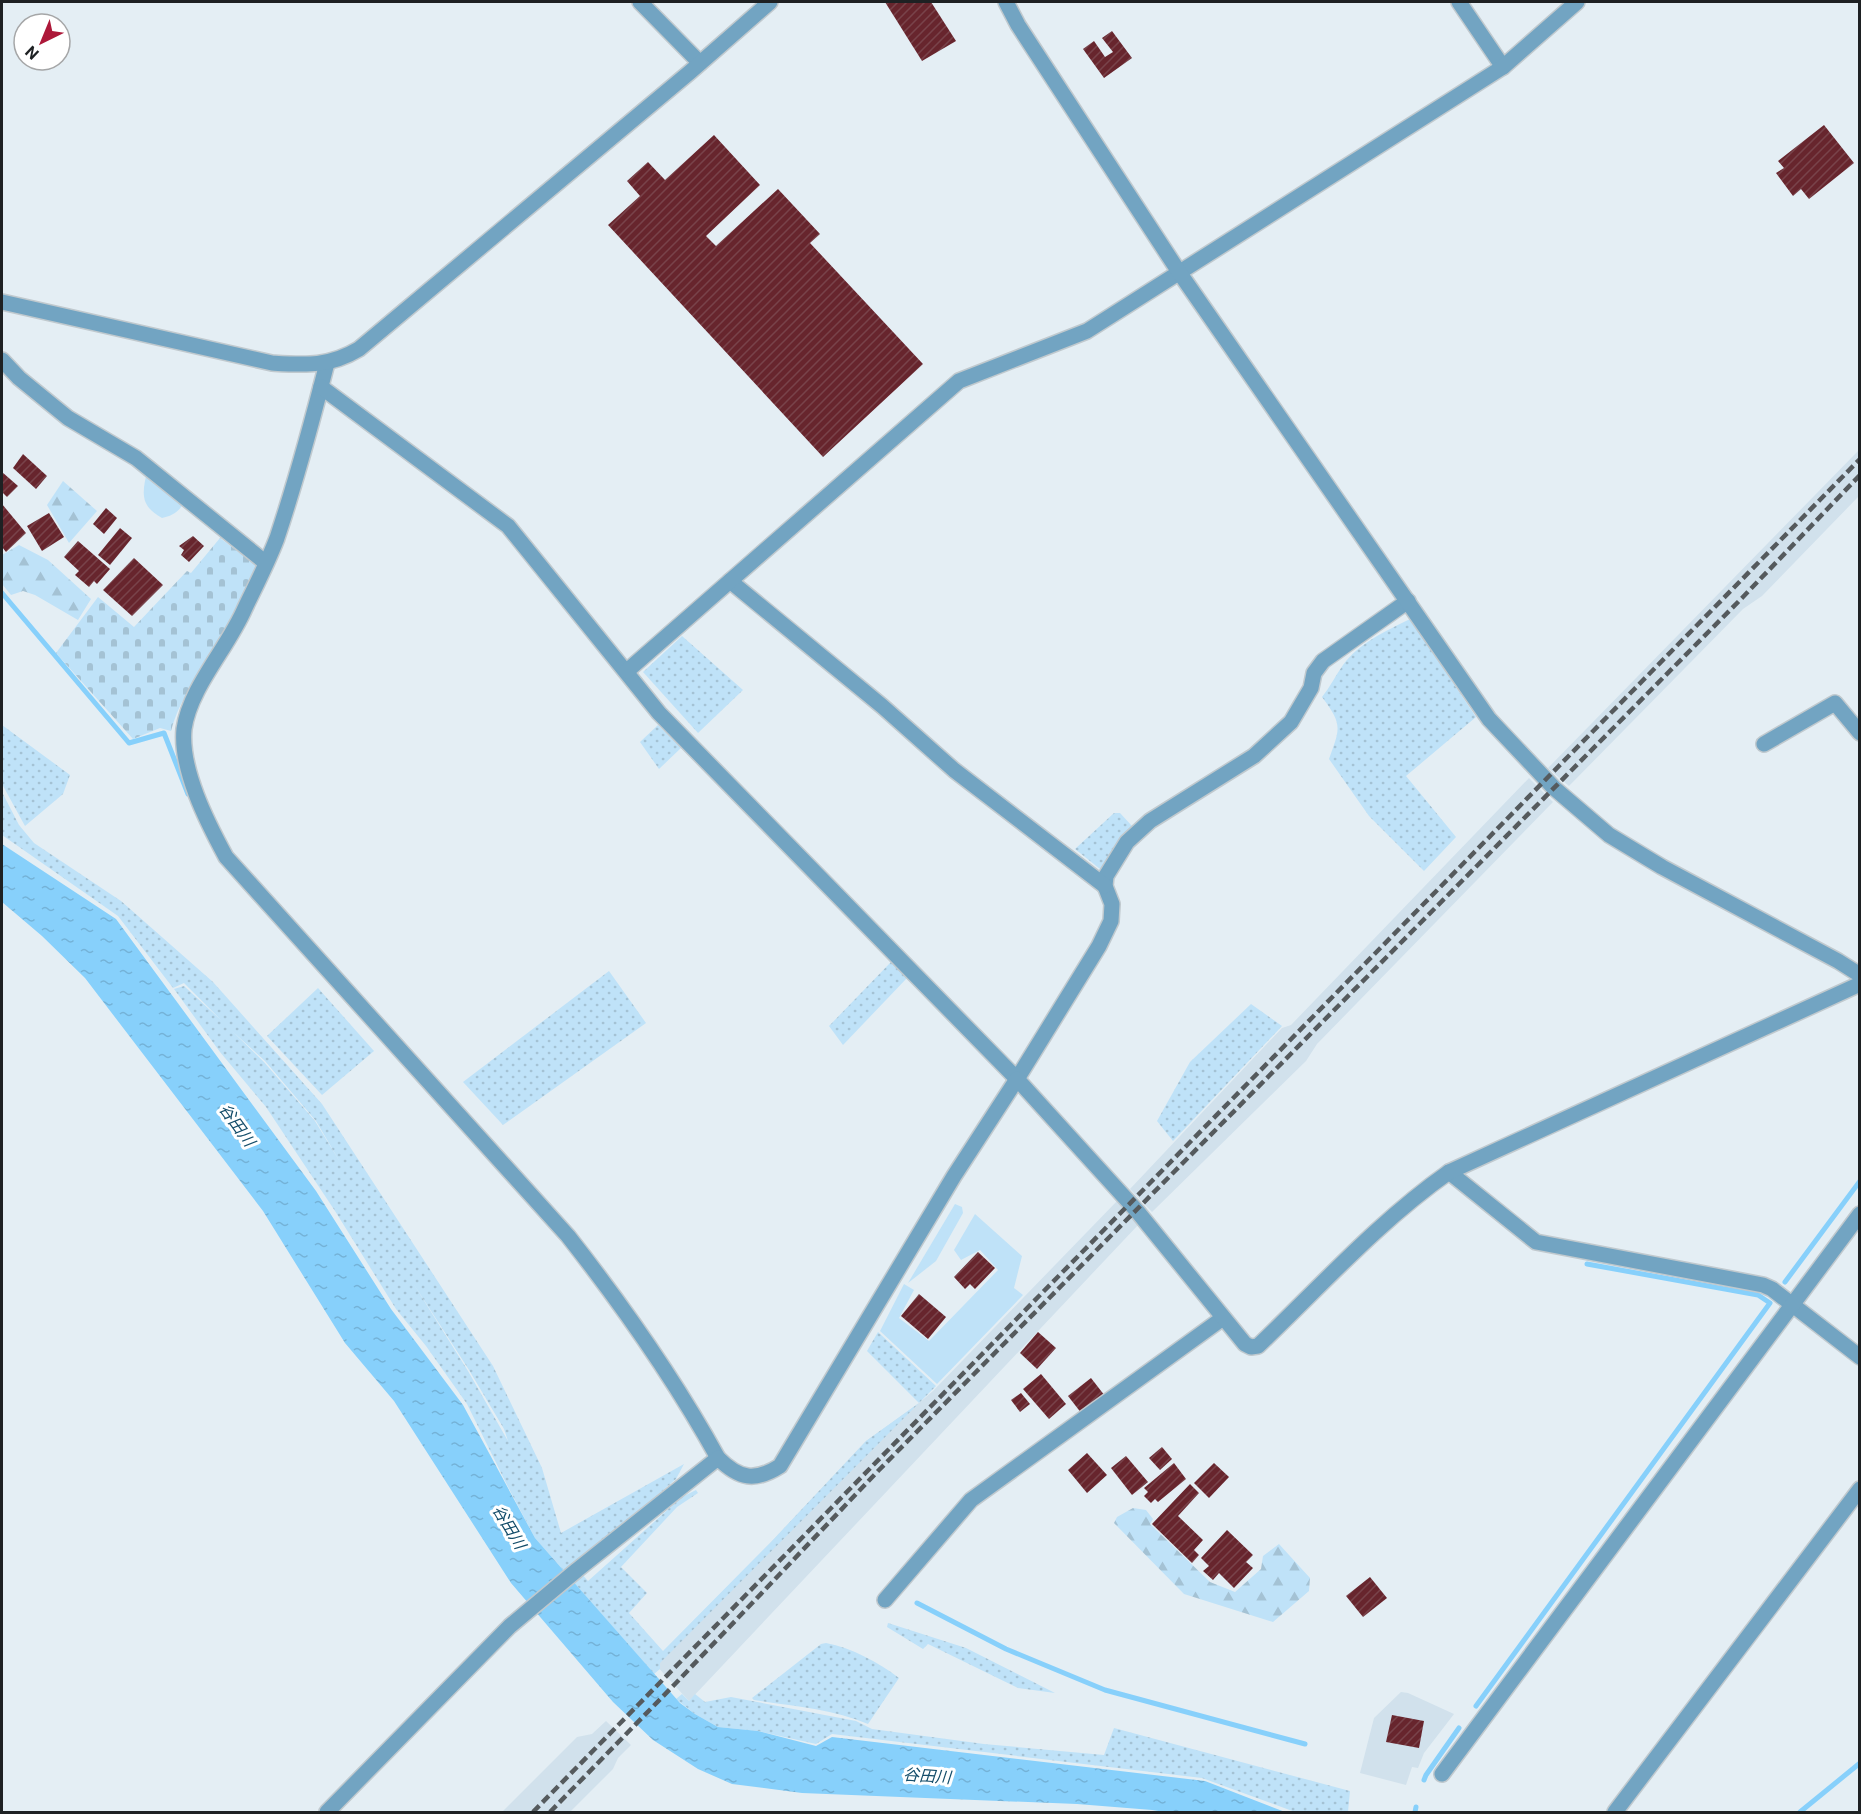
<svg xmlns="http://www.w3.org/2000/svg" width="1861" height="1814" font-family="Roboto,'Noto Sans JP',sans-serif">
	<defs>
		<pattern id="grass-dots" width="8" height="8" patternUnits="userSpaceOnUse" patternTransform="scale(1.5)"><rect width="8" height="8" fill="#bfe2f8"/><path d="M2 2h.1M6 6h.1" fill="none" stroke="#a4c2d4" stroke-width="1.8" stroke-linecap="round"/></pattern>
		<pattern id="forest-firs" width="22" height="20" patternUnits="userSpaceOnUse" patternTransform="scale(1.5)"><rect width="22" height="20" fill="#bfe2f8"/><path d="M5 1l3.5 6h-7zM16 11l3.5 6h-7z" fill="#a4c2d4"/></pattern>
		<pattern id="cemetery-stones" width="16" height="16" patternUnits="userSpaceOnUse" patternTransform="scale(1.5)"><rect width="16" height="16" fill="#bfe2f8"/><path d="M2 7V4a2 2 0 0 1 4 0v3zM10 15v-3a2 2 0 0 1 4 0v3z" fill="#a4c2d4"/></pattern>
		<pattern id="water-ripples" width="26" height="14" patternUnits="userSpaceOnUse" patternTransform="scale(1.5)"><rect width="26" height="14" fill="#87d0fb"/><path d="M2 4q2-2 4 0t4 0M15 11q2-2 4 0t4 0" fill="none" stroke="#74b2d7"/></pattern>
		<pattern id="building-hatch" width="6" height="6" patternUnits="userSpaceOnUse" patternTransform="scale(1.5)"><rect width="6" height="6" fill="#67252d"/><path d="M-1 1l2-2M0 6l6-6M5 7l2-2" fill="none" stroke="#78434a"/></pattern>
	</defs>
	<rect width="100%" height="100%" fill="#e4eef4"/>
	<g fill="#d1e1ec">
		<path d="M 1859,450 L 1859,496 L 1762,596 L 1743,609 L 1569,786 L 1548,768 Z"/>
		<path d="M 1529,778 L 1553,802 L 1317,1044 L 1306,1061 L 1152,1212 L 1130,1189 L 1282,1028 L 1291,1025 Z"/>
		<path d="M 1118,1200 L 1139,1224 L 689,1701 L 653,1662 L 772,1541 L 866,1441 L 919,1403 L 933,1391 Z"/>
		<path d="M 1401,1692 L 1408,1693 L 1454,1714 L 1424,1753 L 1418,1768 L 1412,1767 L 1406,1785 L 1360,1773 L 1374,1718 Z"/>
		<path d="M 606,1721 L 631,1745 L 618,1758 L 613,1769 L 570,1812 L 502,1812 L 577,1737 L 592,1734 Z"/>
	</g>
	<g fill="url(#grass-dots)" fill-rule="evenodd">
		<path d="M 1410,619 L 1476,717 L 1406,776 L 1456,837 L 1424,871 L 1369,816 L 1329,759 C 1340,728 1343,725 1322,697 C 1330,687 1336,675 1343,665 C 1359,643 1386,631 1410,619 Z"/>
		<path d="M 682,636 L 743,690 L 698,733 L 643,672 Z"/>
		<path d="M 2,725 L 70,775 L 63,794 L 25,826 L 2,784 Z"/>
		<path d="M 658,725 L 681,748 L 659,769 L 640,742 Z"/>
		<path d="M 2,792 L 19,825 L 34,843 L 121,901 L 213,982 L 322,1104 L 493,1366 L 542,1468 L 561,1533 L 684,1464 L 676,1479 L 579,1563 L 574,1565 L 588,1581 L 682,1497 L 696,1490 L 698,1493 L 677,1507 L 621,1567 L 647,1593 L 629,1613 L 663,1651 L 772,1541 L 866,1441 L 919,1403 L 867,1351 L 878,1332 L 936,1386 L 919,1403 L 660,1663 L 660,1669 L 654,1674 L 535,1538 L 507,1485 L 467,1404 L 426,1346 L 396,1309 L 335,1211 L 266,1107 L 220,1052 L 174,989 L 184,986 L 222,1021 L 184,983 L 173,988 L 118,916 L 2,835 ZM 232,1031 L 265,1061 L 316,1121 L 340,1162 L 315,1121 L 264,1062 ZM 413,1283 L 469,1370 L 504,1429 L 508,1441 L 468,1371 Z"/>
		<path d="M 1114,813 L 1120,813 L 1132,826 L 1107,868 L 1100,869 L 1075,849 Z"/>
		<path d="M 891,962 L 907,978 L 843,1045 L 829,1026 Z"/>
		<path d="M 609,971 L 646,1023 L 503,1125 L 463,1082 Z"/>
		<path d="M 318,988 L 374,1051 L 322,1095 L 267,1036 Z"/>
		<path d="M 1251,1004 L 1282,1026 L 1173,1141 L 1157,1121 L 1190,1062 Z"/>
		<path d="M 888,1623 L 966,1648 L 1055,1693 L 1018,1688 L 928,1644 L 923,1649 L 887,1627 Z"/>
		<path d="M 826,1643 C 852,1648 878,1662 899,1678 L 868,1724 C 833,1709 791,1706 754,1700 L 752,1698 L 821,1644 Z"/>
		<path d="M 682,1694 L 689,1701 L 695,1694 L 705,1702 L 731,1697 L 856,1721 L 872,1729 L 984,1744 L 1104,1755 L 1114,1728 L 1350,1791 L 1348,1812 L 1295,1812 L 1202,1778 L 832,1734 L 816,1744 L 758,1731 L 718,1727 L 695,1714 L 676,1699 Z"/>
	</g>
	<g fill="url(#forest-firs)">
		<path d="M 63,481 L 97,511 L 69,543 L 47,505 Z"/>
		<path d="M 19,545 L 48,560 L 91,599 L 78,620 L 35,595 L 23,591 L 11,595 L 2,584 L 2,555 Z"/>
		<path d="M 1133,1508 L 1146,1510 L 1153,1519 L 1150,1524 L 1210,1582 L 1235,1592 L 1261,1569 L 1263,1556 L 1279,1544 L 1310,1578 L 1309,1591 L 1273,1622 L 1184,1594 L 1114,1523 L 1117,1517 Z"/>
	</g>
	<path fill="url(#cemetery-stones)" d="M 220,538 L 257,566 C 244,595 231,622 215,649 C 197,678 180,698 171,731 L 160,728 L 133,739 L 56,653 L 98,597 L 134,627 L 187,571 L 191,573 Z"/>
	<g fill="#bfe2f8">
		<path d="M 147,472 L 183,504 C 178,513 171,516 162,518 C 140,506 142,493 147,472 Z"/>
		<path d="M 955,1204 L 962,1207 L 963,1213 L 936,1261 L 908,1283 Z"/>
		<path d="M 975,1214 L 1022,1256 L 1014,1288 L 1023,1295 L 937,1384 L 880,1331 L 904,1284 L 914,1290 L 899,1318 L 929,1341 L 998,1270 L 980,1250 L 961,1260 L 954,1250 Z"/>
	</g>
	<path fill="url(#water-ripples)" d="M 2,844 L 116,919 L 316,1191 L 391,1309 L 463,1405 L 535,1538 L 680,1703 L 695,1714 L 718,1727 L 758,1731 L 816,1746 L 832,1737 L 1205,1781 L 1285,1812 L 1165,1812 L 1152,1810 L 1077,1804 L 802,1793 L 732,1784 L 698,1769 L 653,1740 L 613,1702 L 511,1583 L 394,1401 L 345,1343 L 263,1211 L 85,978 L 42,936 L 2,902 Z"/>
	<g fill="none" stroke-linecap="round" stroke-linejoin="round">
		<g stroke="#87d0fb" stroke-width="5">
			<path d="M 2,593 L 129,743 L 164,733 L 188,794"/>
			<path d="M 1785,1282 L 1860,1181"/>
			<path d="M 917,1603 L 1006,1649 L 1105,1690 L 1305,1744"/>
			<path d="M 1476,1706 L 1770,1303 L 1758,1295 L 1587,1264"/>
			<path d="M 1424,1780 L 1426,1775 L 1459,1728"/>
			<path d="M 1415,1812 L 1416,1807"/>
			<path d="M 1800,1812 L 1860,1763"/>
		</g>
	</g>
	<g fill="url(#building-hatch)">
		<path d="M 885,2 L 931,2 L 956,41 L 922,61 Z"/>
		<path d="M 1112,31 L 1132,58 L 1104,78 L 1083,49 L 1094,41 L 1105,57 L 1113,52 L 1102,38 Z"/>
		<path d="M 1824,125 L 1854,163 L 1809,199 L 1801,189 L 1793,196 L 1776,173 L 1784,168 L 1778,161 Z"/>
		<path d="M 714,135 L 760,185 L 706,236 L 716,246 L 778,189 L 820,234 L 810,243 L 923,364 L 823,457 L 608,225 L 640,196 L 627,181 L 648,162 L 665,180 Z"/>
		<path d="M 23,454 L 47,476 L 36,489 L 13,468 Z"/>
		<path d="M 2,472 L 18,486 L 7,497 L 2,492 Z"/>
		<path d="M 2,504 L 26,533 L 6,552 L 2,547 Z"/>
		<path d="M 106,508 L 117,518 L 104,534 L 93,524 Z"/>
		<path d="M 49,513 L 64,537 L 42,551 L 27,526 Z"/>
		<path d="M 120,528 L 132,538 L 110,565 L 98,555 Z"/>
		<path d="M 193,536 L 204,546 L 189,562 L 181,555 L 184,550 L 179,546 Z"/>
		<path d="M 78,541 L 110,569 L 97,584 L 94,581 L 89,587 L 75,575 L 79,571 L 64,557 Z"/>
		<path d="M 134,558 L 163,585 L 132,616 L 103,590 Z"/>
		<path d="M 978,1252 L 995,1268 L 975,1289 L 970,1284 L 965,1289 L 954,1277 Z"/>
		<path d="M 919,1294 L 946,1317 L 928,1339 L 901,1316 Z"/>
		<path d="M 1038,1332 L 1056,1348 L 1037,1369 L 1020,1353 Z"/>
		<path d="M 1041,1374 L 1066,1404 L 1049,1419 L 1023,1389 Z"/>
		<path d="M 1091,1378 L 1105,1396 L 1082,1414 L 1068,1396 Z"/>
		<path d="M 1021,1393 L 1030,1404 L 1020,1412 L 1011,1400 Z"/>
		<path d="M 1162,1447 L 1172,1459 L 1160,1470 L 1149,1458 Z"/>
		<path d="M 1087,1453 L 1107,1475 L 1087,1493 L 1068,1470 Z"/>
		<path d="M 1126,1456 L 1148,1482 L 1132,1495 L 1111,1468 Z"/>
		<path d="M 1174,1463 L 1186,1479 L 1158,1502 L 1155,1499 L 1151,1503 L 1144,1496 L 1148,1492 L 1144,1488 Z"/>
		<path d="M 1214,1463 L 1229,1477 L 1209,1498 L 1194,1483 Z"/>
		<path d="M 1190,1484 L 1199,1493 L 1178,1516 L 1203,1540 L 1194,1550 L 1199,1555 L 1192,1563 L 1152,1524 Z"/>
		<path d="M 1227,1530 L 1253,1555 L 1246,1562 L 1253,1568 L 1234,1588 L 1219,1573 L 1213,1580 L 1203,1571 L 1209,1566 L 1201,1558 Z"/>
		<path d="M 1370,1577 L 1387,1598 L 1363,1617 L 1346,1596 Z"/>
		<path d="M 1392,1715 L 1424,1721 L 1419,1748 L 1386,1742 Z"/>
	</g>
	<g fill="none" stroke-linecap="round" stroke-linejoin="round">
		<g stroke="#c0c9ce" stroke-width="18">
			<g id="minor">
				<path d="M 640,2 L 700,63"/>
				<path d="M 1459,2 L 1503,67"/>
				<path d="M 2,360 L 19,378 L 68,418 L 136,458 L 266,563"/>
				<path d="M 327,363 C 312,422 296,481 277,538 C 268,562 256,585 245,608 C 228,648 190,687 184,729 C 180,769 207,822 226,857 L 568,1236 C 623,1306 675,1380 718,1458"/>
				<path d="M 321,387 L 508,526 L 659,713 L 1017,1079 L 1099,946 L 1111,921 L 1112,904 L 1105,886 L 1106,876 L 1127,842 L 1150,821 L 1254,756 L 1291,722 L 1311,688 L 1314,673 L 1323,661 L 1408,601"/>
				<path d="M 730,581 L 882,706 L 954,770 L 1105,886"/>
				<path d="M 627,671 L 959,381 L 1087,331 L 1503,67 L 1577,2"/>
				<path d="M 1764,744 L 1835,703 L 1860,733"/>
				<path d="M 1449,1172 L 1536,1242 L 1763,1285 L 1772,1289 L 1860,1357"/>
				<path d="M 885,1600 L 971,1500 L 1223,1318"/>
				<path d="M 1442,1774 L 1860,1214"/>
				<path d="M 1615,1812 L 1860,1489"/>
			</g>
		</g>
		<g stroke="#c0c9ce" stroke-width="18">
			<g id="tertiary">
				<path d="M 1006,2 L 1018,25 L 1179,272 L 1489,719 L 1554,788 L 1609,835 L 1662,867 L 1838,961 L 1860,975"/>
				<path d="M 2,302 L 272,363 C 305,365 329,367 359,349 L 690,72 L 770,2"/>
				<path d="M 327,1812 L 510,1626 L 577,1570 L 718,1458 C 739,1479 755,1482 780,1466 L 954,1176 L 1017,1079 L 1137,1211 L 1245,1344 L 1251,1347 L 1258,1346 C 1320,1287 1379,1221 1449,1172 L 1860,984"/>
			</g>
		</g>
		<use href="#minor" stroke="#72a4c2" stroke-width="15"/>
		<use href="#tertiary" stroke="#72a4c2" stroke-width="15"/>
		<g stroke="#555a5d" stroke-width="4.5" stroke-dasharray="9 4.5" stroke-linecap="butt">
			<path d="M 533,1812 L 1860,459"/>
			<path d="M 550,1812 L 675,1684 L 879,1470 L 1742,598 L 1860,475"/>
		</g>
	</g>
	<g text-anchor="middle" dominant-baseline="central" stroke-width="6" stroke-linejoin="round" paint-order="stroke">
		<g font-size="16" font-style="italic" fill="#144d6a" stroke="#fff">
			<text transform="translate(237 1125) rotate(54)">谷田川</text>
			<text transform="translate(509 1527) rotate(59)">谷田川</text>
			<text transform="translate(927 1776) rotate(4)">谷田川</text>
		</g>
	</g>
	<rect width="1861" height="1814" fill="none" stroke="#1e2123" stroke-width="6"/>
	<g transform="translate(42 42) rotate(223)"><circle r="28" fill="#ffffff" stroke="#a5a6a7" stroke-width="1.5"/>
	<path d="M0-4.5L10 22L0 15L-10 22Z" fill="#ad1839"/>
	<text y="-9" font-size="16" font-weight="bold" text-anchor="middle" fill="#1e2123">N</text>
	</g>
</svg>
